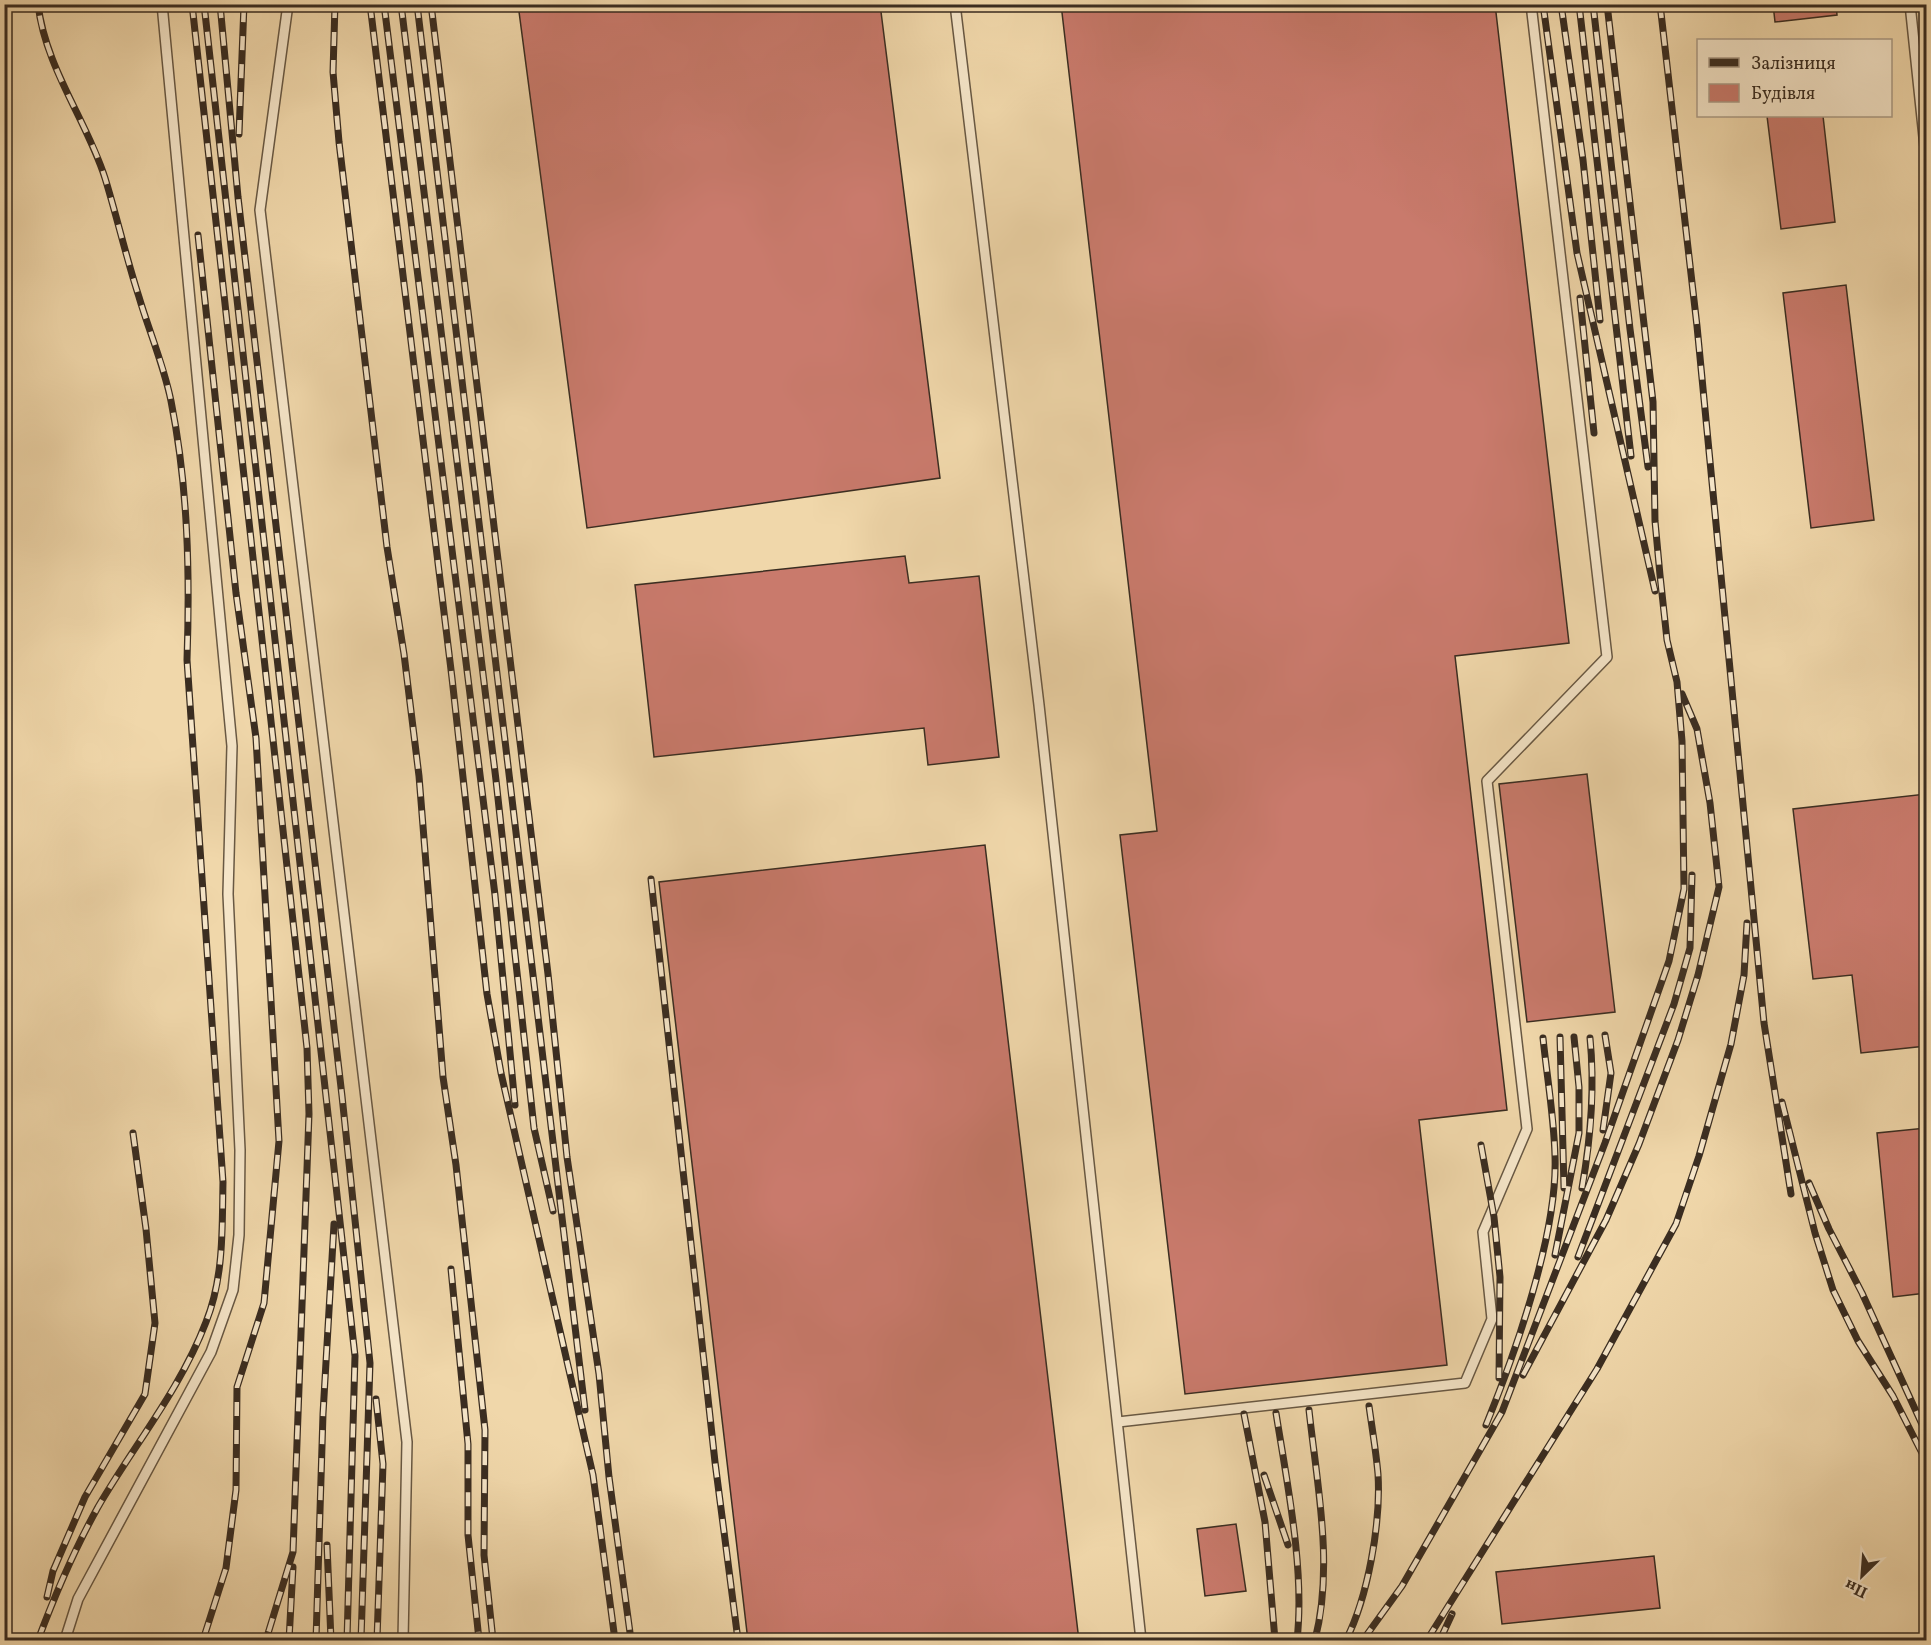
<svg xmlns="http://www.w3.org/2000/svg" width="1931" height="1645" font-family="Vollkorn,serif">
	<rect width="100%" height="100%" fill="#f0d7aa"/>
	<filter id="stains"><feTurbulence type="fractalNoise" baseFrequency=".00333" numOctaves="4"/><feColorMatrix values="0 0 0 0 .2 0 0 0 0 .09 0 0 0 0 .02 0 0 0 .5 -.17"/></filter>
	<radialGradient id="worn" r=".72"><stop offset=".6" stop-color="#630" stop-opacity="0"/><stop offset="1" stop-color="#630" stop-opacity=".3"/></radialGradient>
	<g fill="#c97a6c" stroke="#3a2d21" stroke-width="1.5">
		<path d="M 518,4 L 880,4 L 940,478 L 587,528 Z"/>
		<path d="M 1061,4 L 1495,4 L 1569,643 L 1455,656 L 1507,1110 L 1419,1120 L 1447,1365 L 1185,1394 L 1120,835 L 1157,831 Z"/>
		<path d="M 1773,4 L 1836,4 L 1837,15 L 1775,22 Z"/>
		<path d="M 1767,116 L 1823,116 L 1835,222 L 1781,229 Z"/>
		<path d="M 1846,285 L 1874,520 L 1811,528 L 1783,293 Z"/>
		<path d="M 905,556 L 909,583 L 979,576 L 999,757 L 928,765 L 924,728 L 654,757 L 635,585 Z"/>
		<path d="M 1587,774 L 1615,1012 L 1527,1022 L 1499,784 Z"/>
		<path d="M 1926,794 L 1926,1046 L 1861,1053 L 1852,975 L 1813,979 L 1793,809 Z"/>
		<path d="M 985,845 L 1079,1641 L 748,1641 L 659,882 Z"/>
		<path d="M 1926,1128 L 1926,1293 L 1893,1297 L 1877,1133 Z"/>
		<path d="M 1236,1524 L 1246,1591 L 1205,1596 L 1197,1529 Z"/>
		<path d="M 1654,1556 L 1660,1608 L 1502,1624 L 1496,1572 Z"/>
	</g>
	<g fill="none" stroke-linecap="round" stroke-linejoin="round">
		<g stroke="#685843" stroke-width="12">
			<g id="lane">
				<path d="M 288,4 L 260,210 L 407,1442 L 403,1640"/>
				<path d="M 955,4 L 1039,705 L 1141,1640"/>
				<path d="M 1910,4 L 1926,156"/>
				<path d="M 1118,1422 L 1465,1383 L 1492,1319 L 1483,1232 L 1527,1129 L 1487,781 L 1607,657 L 1531,4"/>
				<path d="M 65,1640 L 78,1599 L 211,1352 L 233,1290 L 239,1235 L 240,1150 L 228,894 L 232,746 L 162,4"/>
			</g>
		</g>
		<use href="#lane" stroke="#f5e5c8" stroke-width="9"/>
		<g stroke="#3a2d21" stroke-width="7">
			<g id="rail">
				<path d="M 192,4 L 307,1048 L 309,1114 L 293,1552 L 266,1640"/>
				<path d="M 204,4 L 355,1356 L 347,1640"/>
				<path d="M 220,4 L 238,197 L 342,1096 L 370,1363 L 361,1640"/>
				<path d="M 335,4 L 333,72 L 339,142 L 387,547 L 404,654 L 419,776 L 443,1077 L 456,1165 L 485,1430 L 484,1555 L 493,1640"/>
				<path d="M 370,4 L 452,678 L 487,994 L 501,1073 L 593,1475 L 615,1640"/>
				<path d="M 384,4 L 495,895 L 515,1105"/>
				<path d="M 401,4 L 496,780 L 534,1128 L 553,1211"/>
				<path d="M 417,4 L 585,1410"/>
				<path d="M 431,4 L 548,974 L 567,1157 L 599,1374 L 609,1477 L 631,1640"/>
				<path d="M 1543,4 L 1577,253 L 1655,591"/>
				<path d="M 1561,4 L 1583,160 L 1600,320"/>
				<path d="M 1579,4 L 1631,456"/>
				<path d="M 1593,4 L 1630,329 L 1648,467"/>
				<path d="M 1660,4 L 1697,326 L 1764,1023 L 1791,1194"/>
				<path d="M 239,134 L 244,4"/>
				<path d="M 198,235 L 236,593 L 256,738 L 279,1141 L 264,1303 L 237,1387 L 236,1490 L 226,1568 L 203,1640"/>
				<path d="M 1580,298 L 1594,433"/>
				<path d="M 651,879 L 715,1462 L 738,1640"/>
				<path d="M 1560,1037 L 1564,1188"/>
				<path d="M 1782,1102 L 1815,1233 L 1833,1290 L 1858,1341 L 1893,1396 L 1926,1461"/>
				<path d="M 1603,1130 L 1611,1073 L 1605,1035"/>
				<path d="M 1481,1145 L 1494,1217 L 1500,1277 L 1499,1378"/>
				<path d="M 1809,1183 L 1829,1229 L 1862,1293 L 1926,1433"/>
				<path d="M 1582,1188 C 1591,1137 1595,1089 1590,1038"/>
				<path d="M 1555,1255 L 1579,1133 L 1579,1087 L 1574,1037"/>
				<path d="M 1578,1257 L 1674,1004 L 1690,948 L 1692,875"/>
				<path d="M 451,1269 L 468,1444 L 468,1535 L 479,1640"/>
				<path d="M 1523,1375 L 1606,1220 L 1639,1144 L 1678,1040 L 1698,975 L 1719,887 L 1710,803 L 1697,729 L 1682,694"/>
				<path d="M 376,1399 L 383,1464 L 377,1640"/>
				<path d="M 1309,1410 C 1317,1485 1334,1566 1315,1640"/>
				<path d="M 1276,1413 C 1287,1483 1305,1570 1297,1640"/>
				<path d="M 1244,1414 L 1265,1522 L 1275,1640"/>
				<path d="M 1486,1425 C 1515,1354 1558,1233 1555,1156 C 1554,1117 1547,1077 1543,1038"/>
				<path d="M 1264,1475 L 1288,1545"/>
				<path d="M 327,1545 L 331,1640"/>
				<path d="M 47,1597 L 53,1571 L 85,1497 L 145,1394 L 155,1323 L 146,1229 L 133,1133"/>
				<path d="M 38,1640 C 55,1595 74,1550 98,1507 C 134,1445 180,1390 206,1322 C 224,1277 222,1229 223,1182 L 187,660 C 190,573 188,486 171,401 C 164,366 149,331 139,297 C 126,257 117,217 105,178 C 87,121 45,67 38,4"/>
				<path d="M 289,1640 L 293,1567"/>
				<path d="M 316,1640 L 323,1414 L 334,1224"/>
				<path d="M 1346,1640 C 1368,1597 1381,1523 1378,1474 C 1376,1451 1372,1428 1369,1406"/>
				<path d="M 1363,1640 L 1402,1586 L 1502,1412 L 1605,1143 L 1669,961 L 1684,889 L 1682,741 L 1677,682 L 1667,640 L 1660,575 L 1655,521 L 1653,402 L 1607,4"/>
				<path d="M 1427,1640 L 1597,1369 L 1676,1224 L 1699,1156 L 1731,1044 L 1744,975 L 1747,923"/>
				<path d="M 1440,1640 L 1452,1614"/>
			</g>
		</g>
		<use href="#rail" stroke="#f5e5c8" stroke-width="4.5" stroke-dasharray="14" stroke-linecap="butt"/>
	</g>
	<rect width="1931" height="1645" fill="none" stroke="#f0d7aa" stroke-width="24"/>
	<rect x="6" y="6" width="1919" height="1633" fill="none" stroke="#3a2d21" stroke-width="3"/>
	<rect x="12" y="12" width="1907" height="1621" fill="none" stroke="#3a2d21" stroke-width="1.5"/>
	<rect x="1697" y="39" width="195" height="78" fill="#f5e5c8" stroke="#aa9b85" stroke-width="1.5"/>
	<rect x="1709" y="58" width="30" height="9" fill="#3a2d21" stroke="#aa9b85" stroke-width="1.5"/>
	<text x="1751" y="69" font-size="18" fill="#3a2d21">Залізниця</text>
	<rect x="1709" y="84" width="30" height="18" fill="#c97a6c" stroke="#aa9b85" stroke-width="1.5"/>
	<text x="1751" y="99" font-size="18" fill="#3a2d21">Будівля</text>
	<g transform="translate(1862 1576) rotate(205)" stroke="#f5e5c8" stroke-width="4.5" paint-order="stroke">
	<path d="M0-4.5L10 22L0 15L-10 22Z" fill="#3a2d21"/>
	<text y="-9" font-size="16" font-weight="bold" text-anchor="middle" fill="#3a2d21">Пн</text>
	</g>
	<rect width="100%" height="100%" filter="url(#stains)"/>
	<rect width="100%" height="100%" fill="url(#worn)"/>
</svg>
